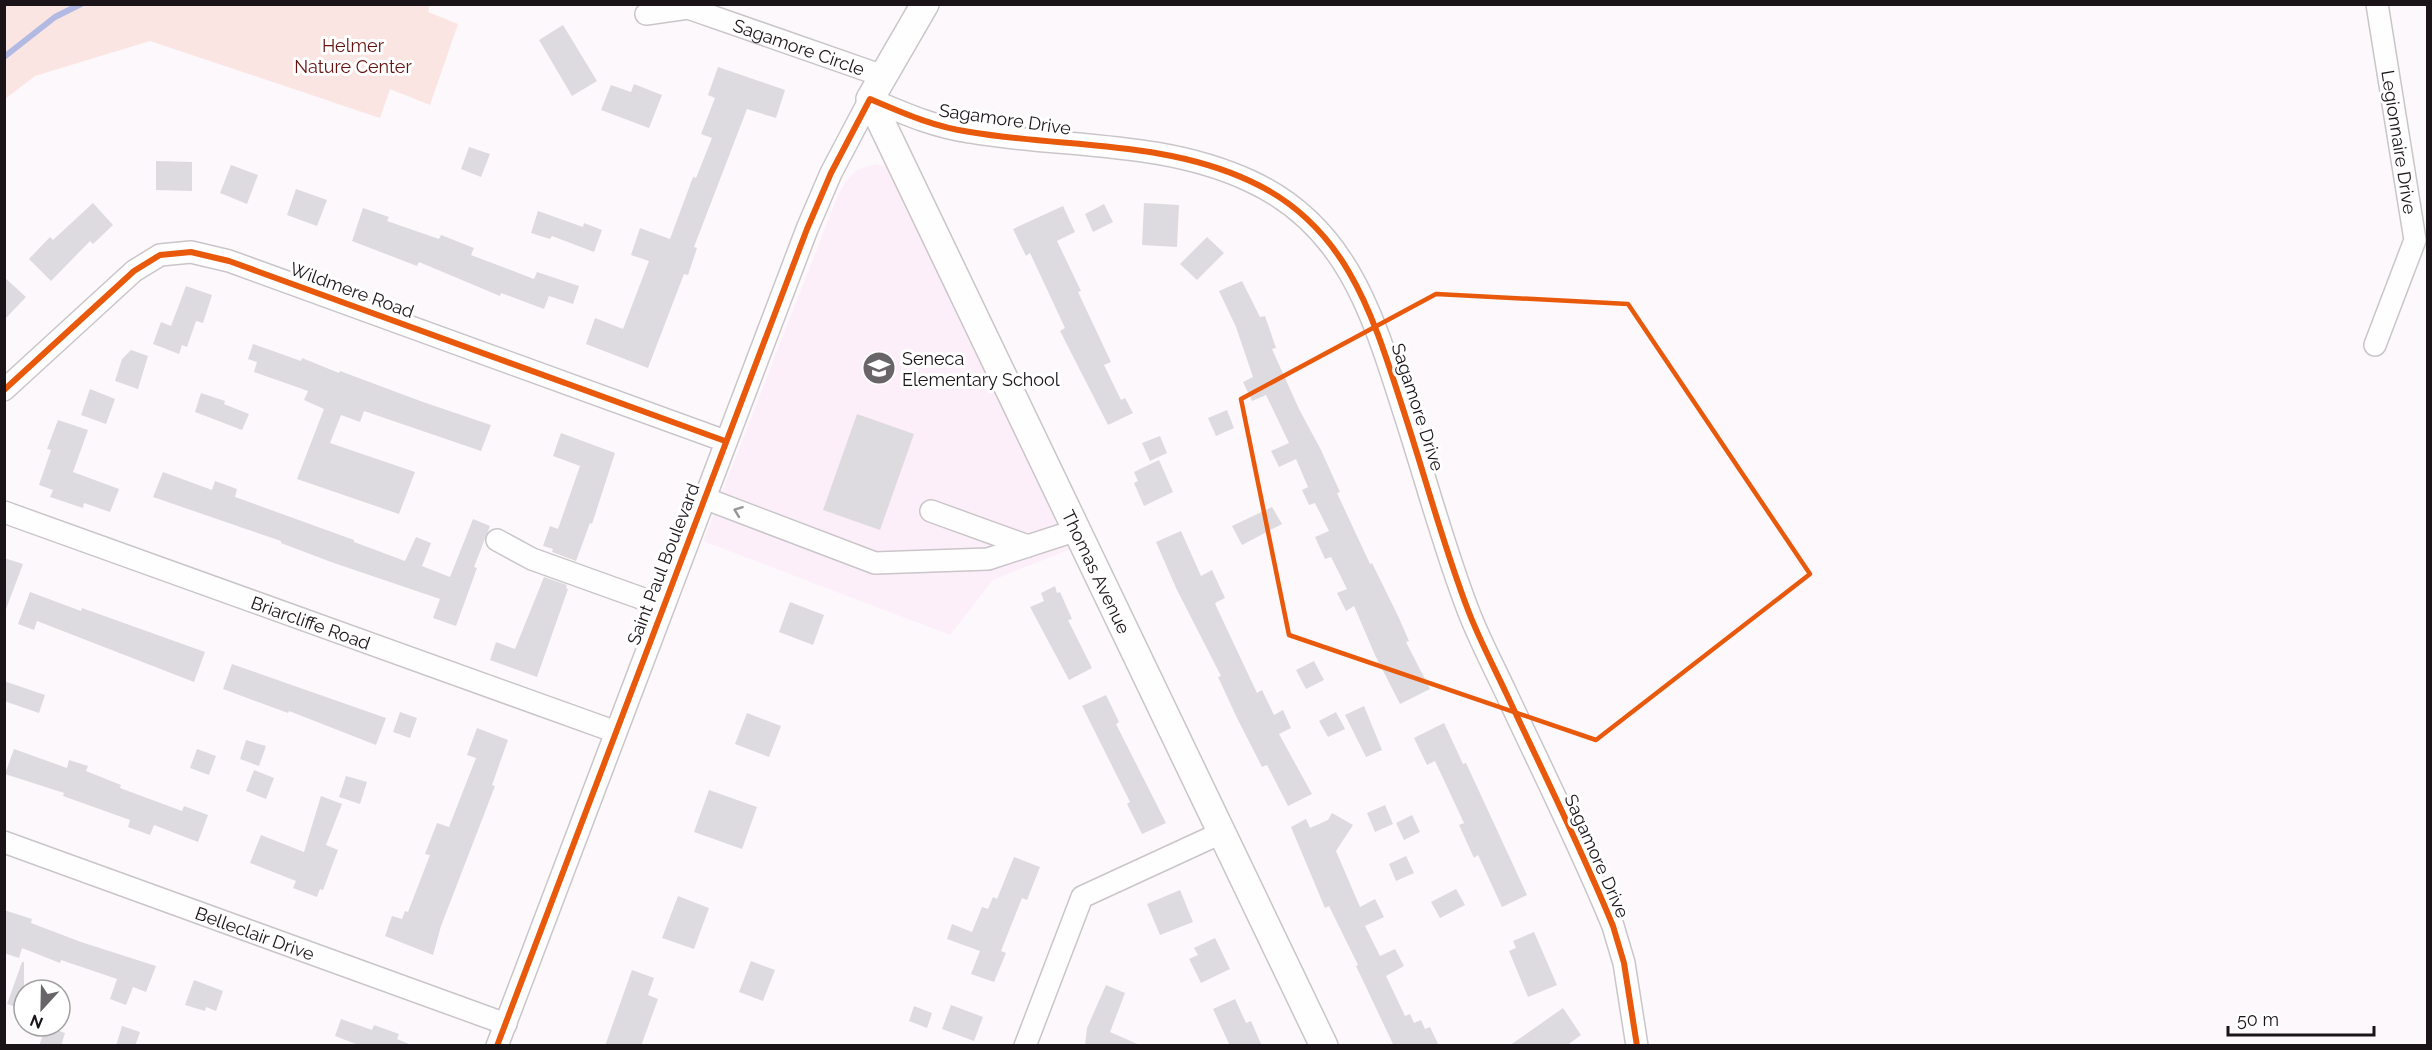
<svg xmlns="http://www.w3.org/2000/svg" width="2432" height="1050" font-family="Raleway,sans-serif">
	<rect width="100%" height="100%" fill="#fcf8fb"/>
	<path fill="#fdeffa" d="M 875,164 L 887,167 L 898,174 L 1071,549 L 993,580 L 950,635 L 703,541 L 838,195 L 847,180 L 857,170 Z"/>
	<path fill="#fbe5e3" d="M 430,5 L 428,12 L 458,24 L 430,105 L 390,89 L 380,118 L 150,41 L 35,76 L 5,99 L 5,5 Z"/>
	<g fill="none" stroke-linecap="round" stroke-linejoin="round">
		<path stroke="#b2b9e2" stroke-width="6" d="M 4,57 L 55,17 L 81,4"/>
	</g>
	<g fill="#dedbe0">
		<path d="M 563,25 L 597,81 L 572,96 L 539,40 Z"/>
		<path d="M 718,67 L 785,90 L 776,118 L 747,109 L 694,247 L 697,248 L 688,275 L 684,274 L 648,368 L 586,344 L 595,318 L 623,329 L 649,261 L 631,255 L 640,228 L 670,239 L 693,177 L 696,178 L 712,138 L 701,134 L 715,98 L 708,95 Z"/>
		<path d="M 634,84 L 662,95 L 649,128 L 601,110 L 611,85 L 631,92 Z"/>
		<path d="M 469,147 L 490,154 L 481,177 L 461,169 Z"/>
		<path d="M 156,161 L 192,162 L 192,191 L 156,190 Z"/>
		<path d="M 231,165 L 258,175 L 247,204 L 220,193 Z"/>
		<path d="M 296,189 L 327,200 L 317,226 L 287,215 Z"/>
		<path d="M 93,203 L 113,225 L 93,244 L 90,241 L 51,281 L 29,259 L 50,237 L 53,240 Z"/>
		<path d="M 1144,203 L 1179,205 L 1177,247 L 1142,245 Z"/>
		<path d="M 1104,204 L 1113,222 L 1093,232 L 1085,214 Z"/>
		<path d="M 1063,206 L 1075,232 L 1057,241 L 1081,291 L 1078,292 L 1111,362 L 1104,365 L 1121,400 L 1125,398 L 1133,413 L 1108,425 L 1060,331 L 1065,328 L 1030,253 L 1026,256 L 1013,229 Z"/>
		<path d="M 363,208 L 389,217 L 387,221 L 439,239 L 441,235 L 474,248 L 471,255 L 534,279 L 537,272 L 579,286 L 573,304 L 549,296 L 544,309 L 501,293 L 500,296 L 419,262 L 417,266 L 352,241 Z"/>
		<path d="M 538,211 L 583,227 L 584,223 L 602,230 L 594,252 L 552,236 L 550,239 L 531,233 Z"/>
		<path d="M 1207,237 L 1224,253 L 1197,280 L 1180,264 Z"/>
		<path d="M 4,277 L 26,297 L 4,320 Z"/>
		<path d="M 1242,281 L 1260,317 L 1265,316 L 1276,348 L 1272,349 L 1299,409 L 1321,450 L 1340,492 L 1337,493 L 1370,564 L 1372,563 L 1399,618 L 1409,641 L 1406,642 L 1430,689 L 1400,704 L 1375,655 L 1354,606 L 1346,611 L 1337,593 L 1347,589 L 1331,557 L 1325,559 L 1315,537 L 1329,531 L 1315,503 L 1309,505 L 1302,490 L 1308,487 L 1296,459 L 1279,467 L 1271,451 L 1289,443 L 1266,395 L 1252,401 L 1243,382 L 1253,377 L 1236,327 L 1219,291 Z"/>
		<path d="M 186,286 L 212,295 L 203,323 L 196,321 L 187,347 L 182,345 L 179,354 L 153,344 L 161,322 L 171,326 Z"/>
		<path d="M 253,344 L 301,361 L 302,358 L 339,373 L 340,371 L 423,402 L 491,425 L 481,451 L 364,411 L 360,422 L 341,415 L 330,443 L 415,472 L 399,514 L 297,479 L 324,409 L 304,400 L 308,391 L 254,372 L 257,362 L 248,359 Z"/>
		<path d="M 131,350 L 148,356 L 138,389 L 115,381 L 122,359 Z"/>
		<path d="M 90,389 L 115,399 L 106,424 L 81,415 Z"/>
		<path d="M 201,393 L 225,401 L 224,404 L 249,414 L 242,430 L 195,412 Z"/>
		<path d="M 1227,410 L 1234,428 L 1216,436 L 1208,418 Z"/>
		<path d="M 857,414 L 914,434 L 880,530 L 823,510 Z"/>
		<path d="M 58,420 L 88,430 L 73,472 L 119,489 L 110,512 L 84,503 L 83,508 L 50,497 L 53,490 L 39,485 L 51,450 L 47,449 Z"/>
		<path d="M 561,433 L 615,453 L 592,524 L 590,523 L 576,561 L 552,552 L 553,549 L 543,546 L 550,526 L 558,529 L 580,466 L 553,456 Z"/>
		<path d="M 1160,436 L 1167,453 L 1150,461 L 1142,443 Z"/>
		<path d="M 1159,460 L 1173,492 L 1144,506 L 1134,483 L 1138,481 L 1134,472 Z"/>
		<path d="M 163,472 L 212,490 L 215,481 L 237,489 L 235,497 L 354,540 L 354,542 L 405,561 L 416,537 L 431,543 L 422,566 L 450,577 L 473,519 L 490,526 L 474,567 L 477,568 L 456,626 L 433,618 L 440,599 L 331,562 L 281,543 L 281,541 L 153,497 Z"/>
		<path d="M 1272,507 L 1282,524 L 1242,545 L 1232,526 Z"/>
		<path d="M 1181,531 L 1201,576 L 1212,570 L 1225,598 L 1215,603 L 1217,608 L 1257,693 L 1262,690 L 1274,715 L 1283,710 L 1291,728 L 1279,734 L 1312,794 L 1288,806 L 1267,765 L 1262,767 L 1237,718 L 1218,677 L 1221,676 L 1176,588 L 1156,542 Z"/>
		<path d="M 4,558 L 23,564 L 6,609 L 4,609 Z"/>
		<path d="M 544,577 L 567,585 L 566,588 L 568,589 L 537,677 L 490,660 L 496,642 L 515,649 Z"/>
		<path d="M 1055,586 L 1057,593 L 1060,592 L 1072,619 L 1068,620 L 1092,668 L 1069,680 L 1030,607 L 1044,601 L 1041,593 Z"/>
		<path d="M 30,592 L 81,611 L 82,608 L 205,652 L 194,682 L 37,621 L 34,630 L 18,624 Z"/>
		<path d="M 790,602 L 824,615 L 813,645 L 779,632 Z"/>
		<path d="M 1314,661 L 1324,680 L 1306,689 L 1296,670 Z"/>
		<path d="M 232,664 L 386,718 L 376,745 L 289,711 L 288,713 L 223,689 Z"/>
		<path d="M 4,681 L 45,695 L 39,713 L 4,701 Z"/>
		<path d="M 1106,695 L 1119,722 L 1116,724 L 1166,823 L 1142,834 L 1127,804 L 1130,802 L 1082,706 Z"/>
		<path d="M 1364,706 L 1382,750 L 1366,757 L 1345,715 Z"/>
		<path d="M 400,712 L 417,718 L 410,738 L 393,732 Z"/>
		<path d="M 1336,712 L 1345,729 L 1328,737 L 1319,721 Z"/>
		<path d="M 747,713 L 781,726 L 769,757 L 735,744 Z"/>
		<path d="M 1444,723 L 1463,764 L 1466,763 L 1527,895 L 1502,907 L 1478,855 L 1474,858 L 1459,825 L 1464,823 L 1435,761 L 1427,765 L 1414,738 Z"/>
		<path d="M 477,728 L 508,740 L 492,785 L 495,786 L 441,926 L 433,955 L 385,936 L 392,916 L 402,919 L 405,911 L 408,912 L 430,855 L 425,854 L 437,823 L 449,827 L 476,758 L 467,755 Z"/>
		<path d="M 246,740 L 266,746 L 259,766 L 240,759 Z"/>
		<path d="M 14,749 L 67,768 L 69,760 L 88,766 L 86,771 L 121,785 L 120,788 L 182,811 L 184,806 L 208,815 L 198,842 L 154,825 L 150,835 L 128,827 L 130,820 L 63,796 L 64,793 L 5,774 Z"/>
		<path d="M 197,749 L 216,756 L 209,775 L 190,768 Z"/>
		<path d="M 254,770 L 274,778 L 266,799 L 246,791 Z"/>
		<path d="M 346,776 L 367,782 L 360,804 L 339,797 Z"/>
		<path d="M 709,790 L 757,807 L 742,849 L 694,832 Z"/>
		<path d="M 321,796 L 342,804 L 326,845 L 338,850 L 323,890 L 320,889 L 317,897 L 293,888 L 296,881 L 250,863 L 261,835 L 304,852 Z"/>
		<path d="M 1385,805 L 1393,824 L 1375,832 L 1367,813 Z"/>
		<path d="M 1332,813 L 1353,825 L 1336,851 L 1360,907 L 1375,899 L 1384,917 L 1365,926 L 1380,956 L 1395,949 L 1404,966 L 1386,976 L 1405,1016 L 1410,1014 L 1414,1023 L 1421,1020 L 1425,1029 L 1430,1027 L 1439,1046 L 1390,1046 L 1393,1044 L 1356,966 L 1358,965 L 1329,906 L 1325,908 L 1291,827 L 1306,819 L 1310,828 L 1328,820 Z"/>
		<path d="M 1412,815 L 1420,832 L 1404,840 L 1396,823 Z"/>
		<path d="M 1406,856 L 1414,873 L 1396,881 L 1389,864 Z"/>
		<path d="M 1014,857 L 1040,867 L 1027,900 L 1022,898 L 1001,951 L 1006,953 L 994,982 L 971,974 L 980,951 L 947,939 L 952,924 L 972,932 L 982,907 L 988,909 L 993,897 L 997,899 Z"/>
		<path d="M 1456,889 L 1465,905 L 1440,918 L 1431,902 Z"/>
		<path d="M 1180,890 L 1193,922 L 1160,935 L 1147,904 Z"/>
		<path d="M 678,896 L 709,908 L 694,949 L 662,938 Z"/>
		<path d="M 4,910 L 32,919 L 31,923 L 81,942 L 156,966 L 146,992 L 133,987 L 126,1005 L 110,999 L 117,979 L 61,960 L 60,963 L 22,948 L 19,958 L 4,953 Z"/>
		<path d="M 1534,932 L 1557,985 L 1528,997 L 1509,951 L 1516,948 L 1513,941 Z"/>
		<path d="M 1215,938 L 1230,969 L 1201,983 L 1189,959 L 1198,955 L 1194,948 Z"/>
		<path d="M 751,961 L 775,970 L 763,1001 L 739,992 Z"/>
		<path d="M 22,962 L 24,962 L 24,1010 L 7,1004 Z"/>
		<path d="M 632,970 L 654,978 L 648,995 L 658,999 L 641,1046 L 605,1046 Z"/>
		<path d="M 194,980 L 223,991 L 216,1011 L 206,1007 L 205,1011 L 185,1005 Z"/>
		<path d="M 1106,985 L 1125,993 L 1110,1032 L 1142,1046 L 1085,1046 L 1087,1028 Z"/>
		<path d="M 1235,999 L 1246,1023 L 1251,1021 L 1262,1046 L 1230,1046 L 1213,1009 Z"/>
		<path d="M 951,1005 L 983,1017 L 974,1041 L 942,1029 Z"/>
		<path d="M 914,1006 L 932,1013 L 927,1028 L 909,1021 Z"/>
		<path d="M 1563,1008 L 1581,1035 L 1566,1046 L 1509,1046 Z"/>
		<path d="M 341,1019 L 372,1030 L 374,1025 L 399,1034 L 397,1039 L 409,1044 L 409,1046 L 361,1046 L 335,1036 Z"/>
		<path d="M 46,1026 L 65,1033 L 61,1046 L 39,1046 Z"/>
		<path d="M 122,1026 L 140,1032 L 135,1046 L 116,1046 Z"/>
	</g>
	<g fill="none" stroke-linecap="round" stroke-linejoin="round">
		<g stroke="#cac5c9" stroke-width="24">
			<g id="minor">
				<path id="s1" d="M 646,14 L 688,8 L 883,76"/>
				<path d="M 2375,345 L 2415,240 L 2377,4"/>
				<path d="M 4,390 L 134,271 L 160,255 L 191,252 L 229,261 L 725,441"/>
				<path d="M 704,498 L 875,563 L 988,559 L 1077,530"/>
				<path d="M 931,511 L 1028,546"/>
				<path id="s2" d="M 4,512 L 616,732"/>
				<path d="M 497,540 L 532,559 L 663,606"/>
				<path id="s3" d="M 4,842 L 506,1024"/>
				<path d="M 497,1046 L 807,229 L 831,173 L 870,99 C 903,113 934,127 970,132 C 1063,148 1162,140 1250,181 C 1347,225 1373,316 1403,409 C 1425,476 1443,545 1468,610 C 1479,639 1494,667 1507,695 C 1543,772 1581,848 1613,926 L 1624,963 L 1637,1046"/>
				<path d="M 1025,1046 L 1082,897 L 1223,832"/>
			</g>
		</g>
		<g stroke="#cac5c9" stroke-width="30">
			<g id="major">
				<path id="s4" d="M 925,4 L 870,99 L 1324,1046"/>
			</g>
		</g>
		<use href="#minor" stroke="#fffefe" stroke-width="21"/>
		<use href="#major" stroke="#fffefe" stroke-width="27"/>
		<g stroke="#fff" stroke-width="10">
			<g id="cycleway">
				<path d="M 4,390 L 134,271 L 160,255 L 191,252 L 229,261 L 725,441"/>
				<path d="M 497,1046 L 807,229 L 831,173 L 870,99 C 903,113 934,127 970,132 C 1063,148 1162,140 1250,181 C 1347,225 1373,316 1403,409 C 1425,476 1443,545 1468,610 C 1479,639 1494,667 1507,695 C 1543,772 1581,848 1613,926 L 1624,963 L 1637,1046"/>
			</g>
		</g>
		<use href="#cycleway" stroke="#e8590c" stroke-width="6"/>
	</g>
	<defs><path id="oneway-chevron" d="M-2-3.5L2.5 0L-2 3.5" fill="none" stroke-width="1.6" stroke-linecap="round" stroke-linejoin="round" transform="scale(1.5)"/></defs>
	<use stroke="#989597" href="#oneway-chevron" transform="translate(738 511) rotate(-159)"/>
	<path fill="none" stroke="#e8590c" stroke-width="4.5" stroke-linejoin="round" d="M 1436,294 L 1628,304 L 1810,574 L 1596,740 L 1289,635 L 1241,399 Z"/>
	<defs>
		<g id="school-disc" transform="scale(1.725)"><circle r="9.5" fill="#696468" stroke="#fff"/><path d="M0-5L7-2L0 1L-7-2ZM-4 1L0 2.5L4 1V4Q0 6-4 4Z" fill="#fff"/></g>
	</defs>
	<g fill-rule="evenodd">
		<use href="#school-disc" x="879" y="368"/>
	</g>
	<g text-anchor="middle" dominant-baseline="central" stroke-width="6" stroke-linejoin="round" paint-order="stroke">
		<g font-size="18" fill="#651310" stroke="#fff">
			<text x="353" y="45">Helmer<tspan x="353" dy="21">Nature Center</tspan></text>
		</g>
		<g font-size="18" fill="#1a1419" stroke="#fff">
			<text stroke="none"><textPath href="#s1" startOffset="160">Sagamore Circle</textPath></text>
			<text transform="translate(1005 119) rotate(8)">Sagamore Drive</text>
			<text transform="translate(2399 142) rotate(81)">Legionnaire Drive</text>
			<text transform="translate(352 290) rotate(20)">Wildmere Road</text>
			<text transform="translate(1418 407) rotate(72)">Sagamore Drive</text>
			<text transform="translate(663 564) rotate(-69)">Saint Paul Boulevard</text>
			<text stroke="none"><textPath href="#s4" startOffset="634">Thomas Avenue</textPath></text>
			<text stroke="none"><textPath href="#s2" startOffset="326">Briarcliffe Road</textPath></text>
			<text transform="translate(1597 856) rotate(66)">Sagamore Drive</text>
			<text stroke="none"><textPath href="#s3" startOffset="267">Belleclair Drive</textPath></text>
		</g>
		<g font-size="18" fill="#1a1419" stroke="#fff" text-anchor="start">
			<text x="902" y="358">Seneca<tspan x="902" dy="21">Elementary School</tspan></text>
		</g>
	</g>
	<rect width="2432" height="1050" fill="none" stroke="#1a1419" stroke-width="12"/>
	<g transform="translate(42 1008) rotate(202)"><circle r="28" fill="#ffffff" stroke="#a3a1a3" stroke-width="1.5"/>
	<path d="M0-4.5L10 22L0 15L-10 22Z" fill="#696468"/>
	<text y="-9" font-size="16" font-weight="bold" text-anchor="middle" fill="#1a1419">N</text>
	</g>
	<path d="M2228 1026v9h146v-9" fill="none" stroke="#1a1419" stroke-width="3"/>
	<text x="2237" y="1026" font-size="18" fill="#1a1419" stroke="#ffffff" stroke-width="4.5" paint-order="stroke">50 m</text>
</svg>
